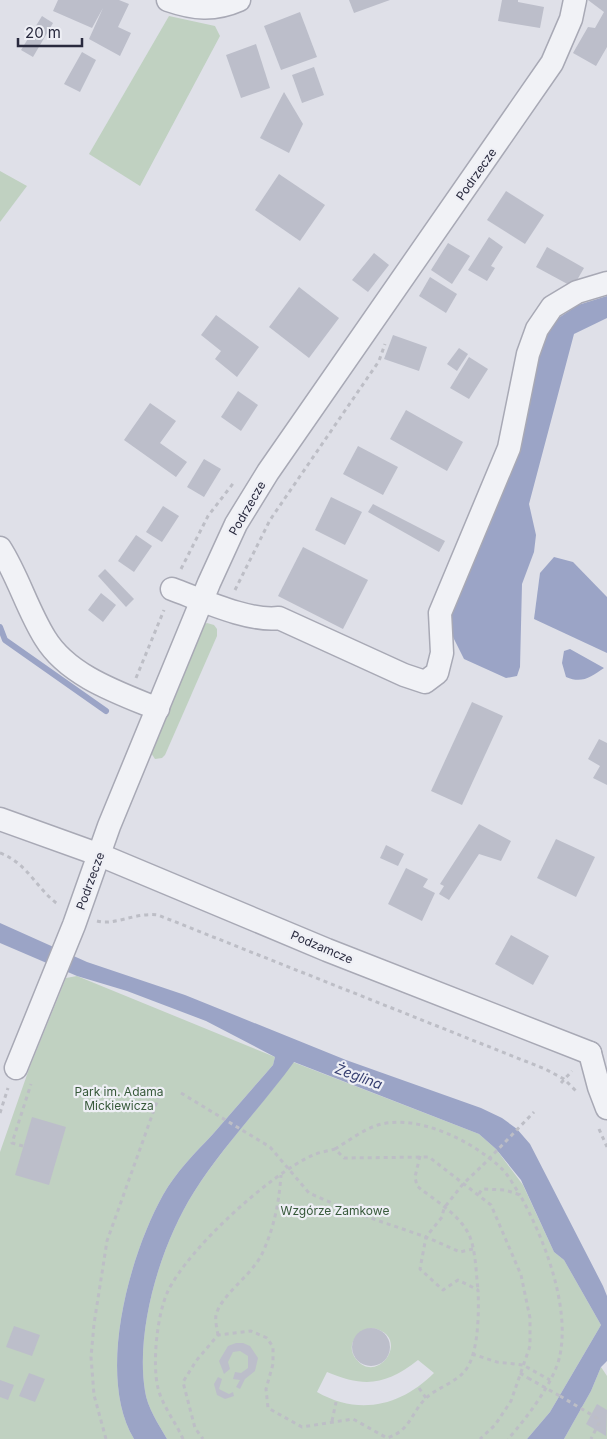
<svg xmlns="http://www.w3.org/2000/svg" width="607" height="1439" font-family="Inter,sans-serif">
	<rect width="100%" height="100%" fill="#dfe0e8"/>
	<g fill="#c0d1c1" fill-rule="evenodd">
		<path d="M 169,16 L 215,26 L 220,36 L 140,186 L 89,154 Z"/>
		<path d="M 0,171 L 27,186 L 0,222 Z"/>
		<path d="M 207,623 L 214,625 L 217,629 L 217,636 L 165,755 L 162,758 L 155,759 L 151,753 L 203,625 Z"/>
		<path d="M 77,976 L 275,1057 L 273,1065 C 253,1088 233,1111 213,1134 C 195,1153 176,1172 163,1195 C 129,1256 96,1376 134,1439 L 0,1439 L 0,1152 L 29,1069 L 66,978 Z"/>
		<path d="M 293,1062 L 479,1134 L 496,1149 L 523,1185 L 554,1252 L 564,1260 L 601,1325 L 550,1412 L 527,1439 L 167,1439 C 159,1425 147,1407 145,1391 C 135,1329 161,1244 194,1192 C 223,1146 262,1106 293,1062 ZM 372,1328 C 413,1335 378,1387 356,1359 C 345,1345 357,1330 372,1328 ZM 418,1360 L 434,1373 C 401,1406 359,1416 317,1392 L 327,1372 C 365,1388 386,1385 418,1360 Z"/>
		<path d="M 601,1367 L 607,1376 L 607,1439 L 564,1439 L 591,1391 Z"/>
	</g>
	<g fill="#9ba4c6">
		<path d="M 607,296 L 607,318 L 574,334 L 529,504 L 536,535 L 534,552 L 522,584 L 520,667 L 517,676 L 506,678 L 464,659 L 446,623 L 509,478 L 518,448 L 541,343 L 554,321 L 578,305 Z"/>
		<path d="M 554,557 L 573,562 L 607,597 L 607,653 L 534,619 L 540,573 Z"/>
		<path d="M 570,649 L 604,668 C 591,677 582,684 566,677 L 562,663 L 564,651 Z"/>
		<path d="M 0,923 L 87,962 L 185,995 L 346,1060 L 481,1108 L 502,1118 L 517,1129 L 530,1144 L 603,1286 L 607,1296 L 607,1361 L 601,1367 L 591,1391 L 564,1439 L 527,1439 L 550,1412 L 601,1325 L 564,1260 L 554,1252 L 521,1180 L 496,1149 L 479,1134 L 294,1062 C 262,1106 223,1146 194,1192 C 161,1244 135,1329 145,1391 C 147,1407 159,1425 167,1439 L 134,1439 C 96,1376 129,1256 163,1195 C 176,1172 195,1153 213,1134 C 233,1111 253,1088 273,1065 L 275,1057 L 206,1021 L 127,991 L 77,976 L 0,943 Z"/>
	</g>
	<g fill="none" stroke-linecap="round" stroke-linejoin="round">
		<path stroke="#9ba4c6" stroke-width="6" d="M 0,627 L 5,640 L 106,711"/>
	</g>
	<g fill="#bcbeca">
		<path d="M 58,0 L 119,0 L 129,4 L 118,27 L 131,33 L 120,56 L 89,39 L 103,8 L 92,28 L 53,11 Z"/>
		<path d="M 349,0 L 390,0 L 354,13 Z"/>
		<path d="M 502,0 L 518,0 L 518,2 L 544,7 L 540,28 L 498,21 Z"/>
		<path d="M 588,0 L 607,0 L 607,47 L 596,66 L 573,53 L 588,27 L 595,28 L 604,12 Z"/>
		<path d="M 300,12 L 317,57 L 281,70 L 264,26 Z"/>
		<path d="M 42,16 L 53,23 L 33,57 L 21,50 Z"/>
		<path d="M 256,44 L 270,88 L 241,98 L 226,55 Z"/>
		<path d="M 82,52 L 96,60 L 80,92 L 64,84 Z"/>
		<path d="M 314,67 L 324,95 L 302,103 L 292,75 Z"/>
		<path d="M 284,92 L 303,124 L 289,153 L 260,138 Z"/>
		<path d="M 279,174 L 325,205 L 300,241 L 255,210 Z"/>
		<path d="M 506,191 L 544,215 L 525,244 L 487,220 Z"/>
		<path d="M 489,237 L 503,247 L 491,266 L 495,268 L 487,281 L 468,270 Z"/>
		<path d="M 448,243 L 470,256 L 452,284 L 431,270 Z"/>
		<path d="M 547,247 L 584,268 L 573,287 L 536,267 Z"/>
		<path d="M 374,253 L 389,265 L 368,292 L 352,280 Z"/>
		<path d="M 430,277 L 457,294 L 446,313 L 419,296 Z"/>
		<path d="M 299,287 L 339,318 L 309,358 L 269,327 Z"/>
		<path d="M 216,315 L 259,347 L 237,377 L 215,359 L 221,351 L 201,335 Z"/>
		<path d="M 393,335 L 427,347 L 419,371 L 384,359 Z"/>
		<path d="M 459,348 L 468,354 L 457,371 L 447,364 Z"/>
		<path d="M 469,357 L 488,369 L 469,399 L 450,388 Z"/>
		<path d="M 238,391 L 258,405 L 241,431 L 221,417 Z"/>
		<path d="M 150,403 L 176,421 L 160,443 L 187,462 L 176,477 L 124,440 Z"/>
		<path d="M 406,410 L 463,442 L 447,471 L 390,439 Z"/>
		<path d="M 358,446 L 398,467 L 383,495 L 343,474 Z"/>
		<path d="M 204,459 L 221,469 L 204,497 L 187,487 Z"/>
		<path d="M 331,497 L 362,512 L 345,545 L 315,530 Z"/>
		<path d="M 373,504 L 445,541 L 439,552 L 368,512 Z"/>
		<path d="M 163,506 L 179,516 L 162,542 L 146,532 Z"/>
		<path d="M 136,535 L 152,546 L 134,572 L 118,561 Z"/>
		<path d="M 303,547 L 368,580 L 343,629 L 278,596 Z"/>
		<path d="M 105,569 L 134,599 L 126,607 L 98,576 Z"/>
		<path d="M 101,593 L 116,605 L 103,622 L 88,610 Z"/>
		<path d="M 472,702 L 503,716 L 462,805 L 431,791 Z"/>
		<path d="M 599,739 L 607,743 L 607,785 L 593,778 L 600,766 L 588,759 Z"/>
		<path d="M 479,824 L 511,841 L 501,861 L 479,854 L 449,900 L 439,894 L 444,886 L 440,884 Z"/>
		<path d="M 556,839 L 595,857 L 576,897 L 537,878 Z"/>
		<path d="M 386,845 L 404,854 L 398,866 L 380,858 Z"/>
		<path d="M 406,868 L 428,879 L 423,887 L 435,893 L 422,921 L 388,904 Z"/>
		<path d="M 511,935 L 549,956 L 533,985 L 495,964 Z"/>
		<path d="M 32,1117 L 66,1127 L 49,1185 L 15,1175 Z"/>
		<path d="M 14,1326 L 40,1335 L 32,1356 L 6,1347 Z"/>
		<circle cx="371" cy="1347" r="19"/>
		<path d="M 236,1343 L 243,1343 L 250,1346 L 258,1358 L 255,1371 L 245,1379 L 240,1389 L 236,1387 L 240,1380 L 233,1379 L 235,1372 L 241,1373 L 248,1368 L 248,1356 L 240,1351 L 233,1352 L 228,1362 L 230,1369 L 224,1374 L 219,1361 L 228,1346 Z"/>
		<path d="M 29,1373 L 45,1379 L 35,1402 L 19,1396 Z"/>
		<path d="M 218,1377 L 222,1379 L 219,1389 L 229,1394 L 233,1392 L 234,1396 L 225,1399 L 217,1395 L 214,1384 Z"/>
		<path d="M 0,1380 L 14,1385 L 8,1400 L 0,1397 Z"/>
		<path d="M 597,1404 L 607,1410 L 606,1436 L 586,1424 Z"/>
	</g>
	<g fill="none" stroke-linecap="round" stroke-linejoin="round">
		<g stroke="#a8a9b5" stroke-width="25">
			<g id="minor">
				<path d="M 168,0 C 194,9 214,11 239,0"/>
				<path d="M 0,548 C 18,576 27,609 45,638 C 68,676 119,693 158,709"/>
				<path d="M 172,589 C 202,600 249,622 279,618 L 404,675 L 425,682 L 437,673 L 442,653 L 440,613 L 509,448 L 528,354 L 537,329 L 552,307 L 577,292 L 607,283"/>
				<path d="M 0,819 L 100,855 L 327,950 L 590,1053"/>
				<path d="M 590,1053 L 599,1087 L 607,1108"/>
				<path d="M 16,1068 L 74,925 L 109,826 L 209,583 L 236,524 L 268,472 L 552,63 L 571,19 L 575,0"/>
			</g>
		</g>
		<g stroke="#bdbec6" stroke-width="3" stroke-dasharray="4 4" stroke-linecap="butt">
			<path d="M 181,569 L 208,516 L 235,481"/>
			<path d="M 235,590 L 270,520 L 379,361 L 385,344"/>
			<path d="M 136,678 L 164,610"/>
			<path d="M 0,853 C 28,863 37,890 59,905"/>
			<path d="M 97,921 C 115,926 135,912 158,915 L 545,1069 L 564,1079 L 577,1092"/>
			<path d="M 561,1083 L 572,1071"/>
			<path d="M 181,1093 L 270,1147 L 309,1193 L 350,1211 L 426,1237 L 420,1269 L 443,1290 L 458,1280 L 478,1290 C 479,1311 479,1356 464,1372 C 454,1383 437,1388 426,1398 C 411,1413 410,1431 387,1438 L 353,1419 L 302,1427 L 268,1408 L 266,1389 L 273,1364 L 273,1347 L 267,1338 L 251,1331 L 218,1335 L 196,1361 L 183,1382 L 195,1428 L 203,1439"/>
			<path d="M 0,1113 L 8,1088"/>
			<path d="M 599,1129 L 607,1147"/>
			<path d="M 23,1146 L 12,1143 L 31,1084"/>
			<path d="M 335,1149 C 347,1142 361,1131 375,1126 C 414,1112 471,1140 500,1167 C 508,1174 514,1186 520,1195"/>
			<path d="M 420,1156 L 415,1177 L 417,1186 C 434,1200 461,1215 470,1237 C 476,1253 476,1273 478,1290"/>
			<path d="M 479,1194 L 482,1189 L 505,1190 L 520,1195 C 544,1238 570,1305 560,1355 C 555,1381 526,1419 508,1439"/>
			<path d="M 473,1249 L 460,1252 L 426,1237 L 442,1217 L 444,1208 L 463,1184 L 483,1165"/>
			<path d="M 218,1335 C 217,1329 215,1321 216,1315 C 221,1295 251,1276 262,1254 C 274,1228 279,1203 281,1175"/>
			<path d="M 472,1354 L 497,1362 L 523,1365 L 550,1380"/>
			<path d="M 520,1373 L 528,1378"/>
			<path d="M 419,1388 L 426,1398"/>
			<path d="M 560,1396 L 597,1418 L 599,1423 L 591,1439"/>
			<path d="M 332,1421 L 336,1402"/>
			<path d="M 106,1439 L 94,1395 L 91,1357 L 94,1324 L 107,1241 L 159,1096"/>
			<path d="M 183,1439 C 176,1423 162,1405 158,1388 C 152,1364 157,1314 168,1291 C 189,1248 269,1175 313,1155 C 320,1152 328,1151 335,1149 L 344,1158 L 429,1157 L 491,1205 L 521,1275 L 530,1318 L 530,1346 L 511,1401 L 495,1425 L 480,1439"/>
		</g>
		<use href="#minor" stroke="#f1f2f6" stroke-width="22"/>
		<g stroke="#bdbec6" stroke-width="3" stroke-dasharray="4 4" stroke-linecap="butt">
			<path d="M 483,1165 L 534,1112"/>
			<path d="M 528,1378 L 560,1396"/>
		</g>
	</g>
	<g text-anchor="middle" dominant-baseline="central" stroke-width="4.5" stroke-linejoin="round" paint-order="stroke">
		<g font-size="12" fill="#292a3e" stroke="#eeeff5">
			<text transform="translate(476 174) rotate(-55)">Podrzecze</text>
			<text transform="translate(247 508) rotate(-60)">Podrzecze</text>
			<text transform="translate(90 881) rotate(-70)">Podrzecze</text>
			<text transform="translate(322 947) rotate(23)">Podzamcze</text>
		</g>
		<g font-size="12" fill="#37593a" stroke="#eeeff5">
			<text x="119" y="1091">Park im. Adama<tspan x="119" dy="14">Mickiewicza</tspan></text>
			<text x="335" y="1210">Wzgórze Zamkowe</text>
		</g>
		<g font-size="14" font-style="italic" fill="#353e70" stroke="#eeeff5">
			<text transform="translate(359 1076) rotate(20)">Żeglina</text>
		</g>
	</g>
	<path d="M18 38v8h64v-8" fill="none" stroke="#292a3e" stroke-width="2.5"/>
	<text x="25" y="38" font-size="15" fill="#292a3e" stroke="#eeeff5" stroke-width="4" paint-order="stroke">20 m</text>
</svg>
